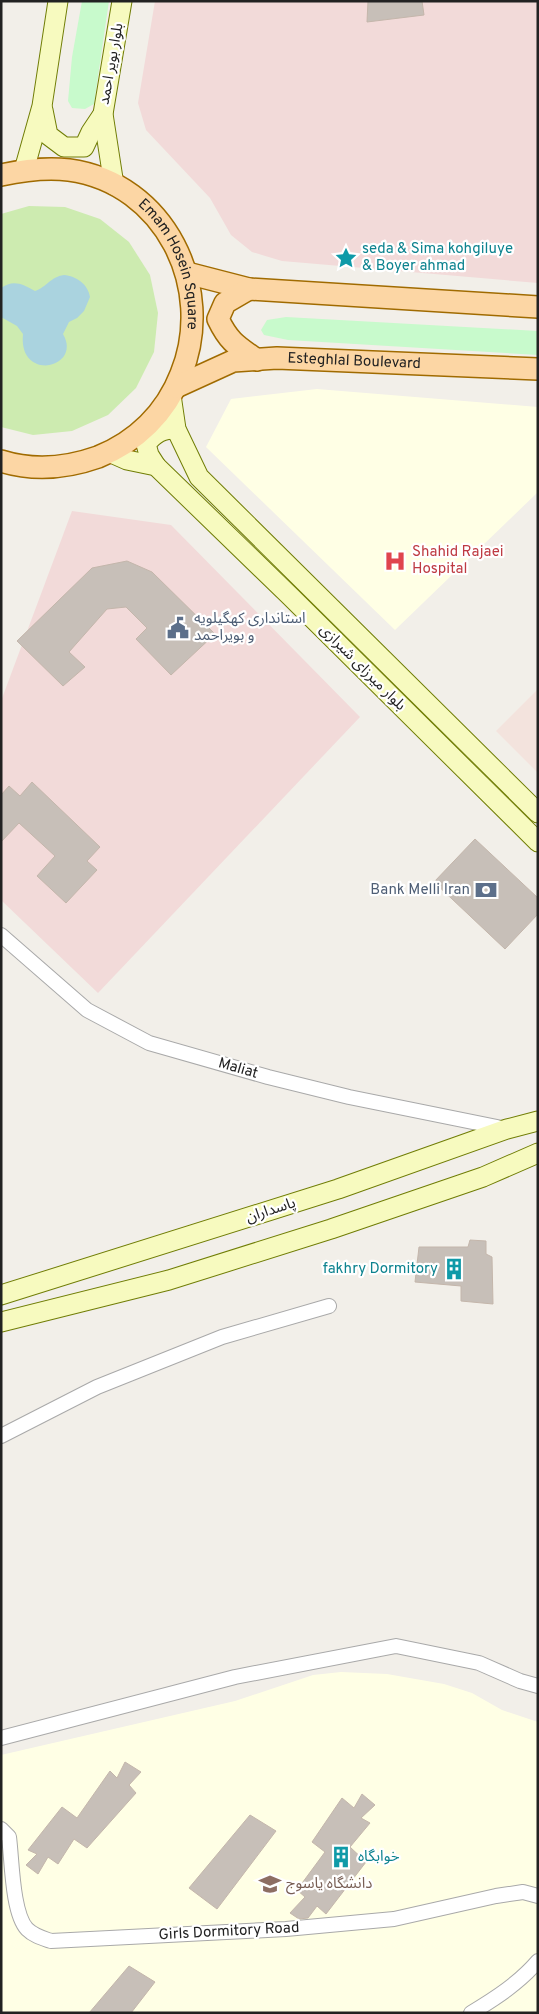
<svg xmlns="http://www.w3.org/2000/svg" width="539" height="2014" font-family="Overpass,'Noto Sans Arabic',sans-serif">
	<rect width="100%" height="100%" fill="#f2efe9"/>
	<g fill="#f2dad9">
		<path d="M 155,1 L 538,1 L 538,283 L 282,261 L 252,252 L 231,235 L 210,198 L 146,130 L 138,103 Z"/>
		<path d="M 72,511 L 171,525 L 360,717 L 98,993 L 1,900 L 1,701 Z"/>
	</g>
	<g fill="#ffffe5">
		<path d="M 317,389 L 538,407 L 538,492 L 395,630 L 206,447 L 231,399 Z"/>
		<path d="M 341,1672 L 387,1674 L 444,1684 L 472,1693 L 502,1710 L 538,1722 L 538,2013 L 1,2013 L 1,1755 L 235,1701 L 313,1675 Z"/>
	</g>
	<path fill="#f3e3dd" d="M 538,689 L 538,773 L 496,731 Z"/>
	<path fill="#cdebb0" d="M 29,206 L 65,207 L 100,219 L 129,242 L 150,275 L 158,313 L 154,352 L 136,388 L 108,415 L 72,431 L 33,435 L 1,427 L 1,214 Z"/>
	<g fill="#c8facc">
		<path d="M 82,1 L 109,1 L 94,104 L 85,109 L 72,108 L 68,101 L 72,57 Z"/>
		<path d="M 286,317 L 538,331 L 538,355 L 288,340 L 264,335 L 261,330 L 267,320 Z"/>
	</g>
	<path fill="#aad3df" d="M 64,275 C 76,276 88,284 90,297 L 84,311 L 77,318 L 69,322 L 63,334 C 83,368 18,383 23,334 L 17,326 L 1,317 L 1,288 C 13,279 23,284 35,291 C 47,287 50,277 64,275 Z"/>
	<g fill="#c7bfb8" stroke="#c4b6ab">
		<path d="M 368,1 L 422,1 L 424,15 L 367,22 Z"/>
		<path d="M 127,561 L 152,572 L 215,634 L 171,675 L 136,639 L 147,628 L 126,607 L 107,609 L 69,652 L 85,667 L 63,686 L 17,641 L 92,568 Z"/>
		<path d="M 32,782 L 100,847 L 87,861 L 97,870 L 66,903 L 37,876 L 55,856 L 19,823 L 1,842 L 1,795 L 9,786 L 20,796 Z"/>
		<path d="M 475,839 L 538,898 L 538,914 L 505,949 L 434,882 Z"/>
		<path d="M 470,1240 L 486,1241 L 486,1254 L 492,1257 L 493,1304 L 461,1301 L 461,1286 L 415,1282 L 419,1247 L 468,1247 Z"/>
		<path d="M 125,1762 L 141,1772 L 129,1785 L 136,1793 L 87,1848 L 74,1839 L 58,1864 L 48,1857 L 38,1874 L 26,1865 L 37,1854 L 28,1850 L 62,1807 L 77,1818 L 110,1771 L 117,1778 Z"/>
		<path d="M 362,1794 L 375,1805 L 361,1818 L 370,1823 L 350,1847 L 366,1862 L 326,1914 L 317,1906 L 308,1918 L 299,1919 L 290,1913 L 305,1897 L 297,1890 L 325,1852 L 312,1842 L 342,1798 L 354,1808 Z"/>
		<path d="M 250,1815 L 276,1831 L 217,1909 L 189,1888 Z"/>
		<path d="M 129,1966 L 155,1982 L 131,2013 L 89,2013 Z"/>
	</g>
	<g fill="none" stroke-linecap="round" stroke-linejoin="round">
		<g stroke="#a9a9a9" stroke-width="16">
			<g id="minor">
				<path d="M 1,935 L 87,1010 L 149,1043 L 268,1077 L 349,1097 L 507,1129"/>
				<path d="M 1,1436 L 97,1387 L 222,1337 L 329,1306"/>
				<path d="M 1,1738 L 235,1677 L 396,1646 L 479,1663 L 520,1681 L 538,1686"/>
				<path d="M 1,1829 L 9,1837 C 12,1859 12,1913 27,1929 C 34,1936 42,1938 51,1941 L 286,1929 L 394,1919 L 496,1896 L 523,1892 L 538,1896"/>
				<path d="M 471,2013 C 496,1998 519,1983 538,1961"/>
			</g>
		</g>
		<g stroke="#707d05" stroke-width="21">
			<g id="secondary">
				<path d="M 43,110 L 48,135 L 64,147 L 84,147 L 91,132 L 103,114"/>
				<path d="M 24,170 L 42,106 L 58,1"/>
				<path d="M 114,185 L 103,114 L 122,1"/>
				<path d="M 171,395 L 176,429 L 199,477 L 538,813"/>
				<path d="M 109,452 L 127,460 L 156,466 L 290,596 L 538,842"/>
				<path d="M 156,466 L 149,455 L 146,444 C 155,433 162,429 176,429"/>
				<path d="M 1,1295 L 338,1189 L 507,1129 L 538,1121"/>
				<path d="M 1,1322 L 169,1280 L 331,1229 L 483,1177 L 538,1153"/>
			</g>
		</g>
		<g stroke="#a06b00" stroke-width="24">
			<g id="primary">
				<path id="s1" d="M 1,175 C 24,170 45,167 69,170 C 165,183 216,288 181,374 C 166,413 136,442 98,457 C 67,468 33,471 1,461"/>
				<path d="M 187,273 L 249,289 L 538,307"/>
				<path d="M 249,289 L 225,303 L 218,319 C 229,342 237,346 257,360"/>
				<path id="s2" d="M 176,387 L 233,361 L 277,358 L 538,369"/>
			</g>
		</g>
		<use href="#minor" stroke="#fff" stroke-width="14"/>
		<use href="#secondary" stroke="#f7fabf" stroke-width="19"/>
		<use href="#primary" stroke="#fcd6a4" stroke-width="21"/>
	</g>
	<defs>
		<g id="sight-bare" transform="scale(1.725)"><path d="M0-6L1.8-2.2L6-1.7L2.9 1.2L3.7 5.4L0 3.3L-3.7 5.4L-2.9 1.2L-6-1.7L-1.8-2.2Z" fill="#0f9aa8" stroke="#fff" stroke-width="2.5" paint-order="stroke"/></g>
		<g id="hospital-bare" transform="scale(1.725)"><path d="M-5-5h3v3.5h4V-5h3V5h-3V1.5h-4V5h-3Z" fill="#e0444e" stroke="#fff" stroke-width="2.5" paint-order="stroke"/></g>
		<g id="civic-bare" transform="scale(1.725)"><path d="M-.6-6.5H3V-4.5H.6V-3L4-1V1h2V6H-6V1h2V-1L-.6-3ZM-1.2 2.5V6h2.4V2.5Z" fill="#5c6f8a" stroke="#fff" stroke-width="2.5" paint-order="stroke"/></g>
		<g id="bank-bare" transform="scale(1.725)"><path d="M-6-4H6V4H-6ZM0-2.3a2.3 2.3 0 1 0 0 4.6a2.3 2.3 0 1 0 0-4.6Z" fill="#5c6f8a" stroke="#fff" stroke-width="2.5" paint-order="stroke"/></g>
		<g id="building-bare" transform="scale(1.725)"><path d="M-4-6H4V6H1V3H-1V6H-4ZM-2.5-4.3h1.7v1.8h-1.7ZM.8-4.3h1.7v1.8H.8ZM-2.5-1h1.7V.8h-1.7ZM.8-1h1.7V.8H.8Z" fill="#0f9aa8" stroke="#fff" stroke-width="2.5" paint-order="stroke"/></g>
		<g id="university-bare" transform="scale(1.725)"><path d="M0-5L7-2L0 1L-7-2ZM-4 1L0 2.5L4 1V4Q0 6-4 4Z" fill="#8d6e63" stroke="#fff" stroke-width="2.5" paint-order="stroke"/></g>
	</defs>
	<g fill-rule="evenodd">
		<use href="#sight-bare" x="346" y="258"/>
		<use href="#hospital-bare" x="395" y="561"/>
		<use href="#civic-bare" x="178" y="628"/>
		<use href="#bank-bare" x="486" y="890"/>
		<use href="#building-bare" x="454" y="1269"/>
		<use href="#building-bare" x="341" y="1857"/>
		<use href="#university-bare" x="270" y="1884"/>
	</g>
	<g text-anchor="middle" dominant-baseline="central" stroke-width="4.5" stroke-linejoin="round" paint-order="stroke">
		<g font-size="15" fill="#222" stroke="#fff">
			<text transform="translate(112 64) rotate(-80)">بلوار بویر احمد</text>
			<text stroke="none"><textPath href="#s1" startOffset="219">Emam Hosein Square</textPath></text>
			<text stroke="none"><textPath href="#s2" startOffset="184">Esteghlal Boulevard</textPath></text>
			<text transform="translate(362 668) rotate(45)">بلوار میرزای شیرازی</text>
			<text transform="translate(238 1069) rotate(16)">Maliat</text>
			<text transform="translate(271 1211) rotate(-18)">پاسداران</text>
			<text transform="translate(229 1932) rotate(-3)">Girls Dormitory Road</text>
		</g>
		<g font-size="15" fill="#0d838f" stroke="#fff" text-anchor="start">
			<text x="362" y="249">seda &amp; Sima kohgiluye<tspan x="362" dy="17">&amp; Boyer ahmad</tspan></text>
			<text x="438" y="1269" text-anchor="end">fakhry Dormitory</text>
			<text x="358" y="1857">خوابگاه</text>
		</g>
		<g font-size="15" fill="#be3a42" stroke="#fff" text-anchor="start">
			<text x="412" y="552">Shahid Rajaei<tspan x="412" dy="17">Hospital</tspan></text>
		</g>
		<g font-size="15" fill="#4e5e75" stroke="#fff" text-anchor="start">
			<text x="194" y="619">استانداری کهگیلویه<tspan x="194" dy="17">و بویراحمد</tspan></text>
			<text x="470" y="890" text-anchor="end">Bank Melli Iran</text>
		</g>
		<g font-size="15" fill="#785e54" stroke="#fff" text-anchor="start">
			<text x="286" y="1884">دانشگاه یاسوج</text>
		</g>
	</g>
	<rect width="539" height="2014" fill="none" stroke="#222222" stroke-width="5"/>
</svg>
